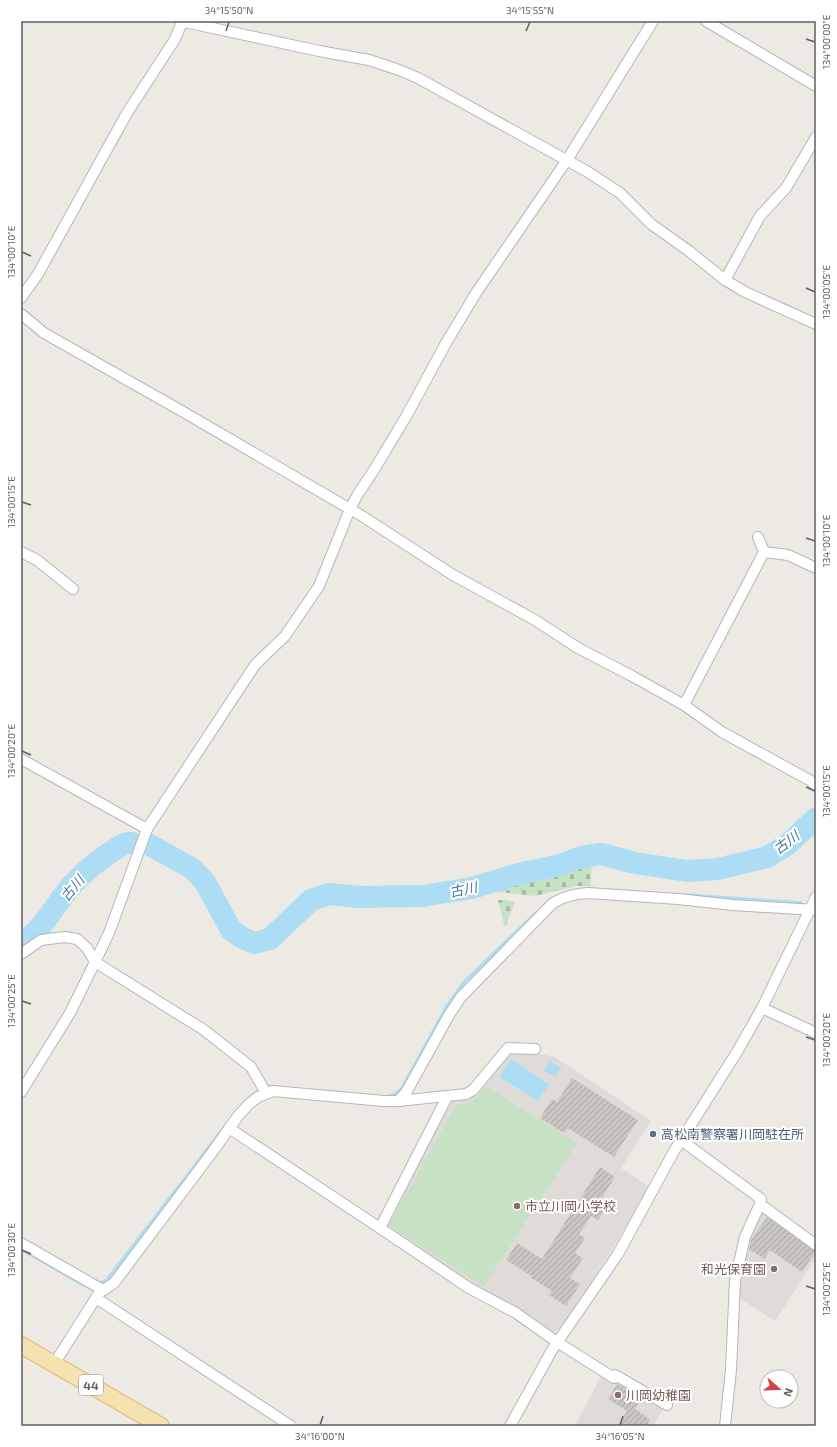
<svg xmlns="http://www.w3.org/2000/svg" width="837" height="1447" font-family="'Exo 2','Noto Sans JP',sans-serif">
	<defs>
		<pattern id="cemetery-stones" width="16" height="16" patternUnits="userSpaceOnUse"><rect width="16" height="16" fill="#c7e1c4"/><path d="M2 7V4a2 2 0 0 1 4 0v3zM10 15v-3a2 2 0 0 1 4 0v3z" fill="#a5baa3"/></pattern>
		<pattern id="building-hatch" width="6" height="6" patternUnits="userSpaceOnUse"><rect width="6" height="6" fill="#cac7c3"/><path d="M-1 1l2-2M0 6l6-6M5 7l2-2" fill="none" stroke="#a7a5a2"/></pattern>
	</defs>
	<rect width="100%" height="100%" fill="#edeae4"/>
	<g fill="#dfdbd6">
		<path d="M 509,1054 L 541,1054 L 555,1057 L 651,1121 L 621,1168 L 649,1187 L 615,1245 L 562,1327 L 554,1332 L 522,1310 L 470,1284 L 385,1225 L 453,1099 L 468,1097 Z"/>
		<path d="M 763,1208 L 816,1248 L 816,1258 L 775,1321 L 739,1298 L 737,1280 L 745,1246 Z"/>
		<path d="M 602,1374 L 617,1378 L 665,1406 L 653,1426 L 575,1426 Z"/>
	</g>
	<path fill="#c7e1c4" d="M 487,1087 L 577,1143 L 484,1286 L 470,1278 L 389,1225 L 456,1105 L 471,1102 Z"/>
	<g fill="url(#cemetery-stones)">
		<path d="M 591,860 L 599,862 L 592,865 L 590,886 L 576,886 L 535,896 L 498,892 L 499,886 Z"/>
		<path d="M 498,900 L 505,900 L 515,902 L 505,928 Z"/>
	</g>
	<g fill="#adddf4">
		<path d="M 511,1059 L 549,1084 L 538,1101 L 499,1077 Z"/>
		<path d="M 550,1061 L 561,1068 L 555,1077 L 544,1070 Z"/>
	</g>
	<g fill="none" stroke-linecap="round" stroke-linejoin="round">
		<g stroke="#adddf4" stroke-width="3.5">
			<path d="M 687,895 L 801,903"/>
			<path d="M 266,1086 L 277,1087"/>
			<path d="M 386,1097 L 393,1095 L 401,1090 L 447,1006 L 465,981 L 536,913"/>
			<path d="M 245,1102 L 259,1090"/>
			<path d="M 21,1249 L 82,1284 L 87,1284"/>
			<path d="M 97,1284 L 106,1281 L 227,1124"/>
		</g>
		<g stroke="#adddf4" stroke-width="22">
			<path d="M 150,845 L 193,869 L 205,882 L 231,930 L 241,937 L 254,943 L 270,939 L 311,900 L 329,894 L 359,897 L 423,896 L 472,888 L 518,874 L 560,865 L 581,857 L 601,854 L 635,863 L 687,871 L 718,869 L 767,857 L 787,845 L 816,818"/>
			<path d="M 21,944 C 46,927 54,905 73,884 C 85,871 98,860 113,851 C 118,847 126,842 132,843"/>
		</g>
	</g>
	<g fill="url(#building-hatch)">
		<path d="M 572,1078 L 638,1120 L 614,1157 L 568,1128 L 564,1133 L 540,1118 L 552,1099 L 557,1102 Z"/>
		<path d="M 600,1167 L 615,1177 L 597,1205 L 605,1210 L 598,1220 L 591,1216 L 579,1234 L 585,1238 L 575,1253 L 583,1258 L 570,1278 L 580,1284 L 566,1306 L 549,1295 L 552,1291 L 531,1278 L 532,1276 L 506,1260 L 517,1243 L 542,1259 Z"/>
		<path d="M 767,1217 L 816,1251 L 802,1272 L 770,1250 L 764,1259 L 749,1249 L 751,1240 Z"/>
		<path d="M 617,1384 L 642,1398 L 635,1409 L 650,1419 L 646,1426 L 618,1426 L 627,1411 L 608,1399 Z"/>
	</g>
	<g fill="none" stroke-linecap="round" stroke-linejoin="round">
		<g stroke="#b4b7b9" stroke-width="12">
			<g id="street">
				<path d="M 180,21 L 319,51 L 369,60 L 399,70 L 418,78 L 588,172 L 620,193 L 651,224 L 689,251 L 725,280 L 745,292 L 816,324"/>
				<path d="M 706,21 L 816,86"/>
				<path d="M 725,280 L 760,216 L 786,188 L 816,137"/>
				<path d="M 21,298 L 38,274 L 127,113 L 175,39 L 182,22"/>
				<path d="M 21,314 L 44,333 L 180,410 L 362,516 L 453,575 L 535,620 L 578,648 L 632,676 L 684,705 L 722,732 L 811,781 L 816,786"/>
				<path d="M 21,552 L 37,560 L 73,589"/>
				<path d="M 764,552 L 788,555 L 816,568"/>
				<path d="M 684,705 L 764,552 L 758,537"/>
				<path d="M 21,759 L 147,829"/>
				<path d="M 21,954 L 41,940 L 65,937 L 77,939 L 87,948 L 95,962 L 204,1030 L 251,1067 L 266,1093"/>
				<path d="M 762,1008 L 816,1033"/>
				<path d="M 21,1092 L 70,1013 L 95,962 L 109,933 L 147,829 L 255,665 L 285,636 L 319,586 L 350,509 L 358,494 L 374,470 L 407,415 L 446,343 L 476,293 L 567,160 L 653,21"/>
				<path d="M 398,1101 L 466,1094 L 473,1090 L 508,1048 L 535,1049"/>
				<path d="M 229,1128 L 380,1228 L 469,1288 L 516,1313 L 557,1342 L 614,1378 L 615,1375 L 667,1405"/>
				<path d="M 681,1140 L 761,1199 L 760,1204 L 745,1237 L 735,1280 L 731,1370 L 725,1426"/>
				<path d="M 760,1204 L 816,1245"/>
				<path d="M 380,1228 L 447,1097"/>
				<path d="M 21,1243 L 103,1290"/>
				<path d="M 96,1298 L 291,1426"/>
				<path d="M 54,1364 L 99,1293 L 114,1283 L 211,1154 L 238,1116 L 249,1104 L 258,1097 L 273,1091 L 384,1101 L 398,1101 L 407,1091 L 449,1015 L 461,997 L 553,903 C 565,896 574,894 588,893 L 678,899 L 733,905 L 816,910"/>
				<path d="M 510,1426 L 552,1350 L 618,1254 L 673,1153 L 737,1052 L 762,1008 L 816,897"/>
			</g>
		</g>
		<g stroke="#dfb16b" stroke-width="18">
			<path id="primary" d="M 21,1345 L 161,1426"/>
		</g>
		<use href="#street" stroke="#fff" stroke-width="10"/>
		<use href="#primary" stroke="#f4e2b1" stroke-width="16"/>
	</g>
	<path fill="none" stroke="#5c6063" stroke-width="1.5" d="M 226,31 L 229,22M 526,31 L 530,22M 806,39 L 815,42M 22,252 L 31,256M 806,288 L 815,292M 22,502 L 31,505M 806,538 L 815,541M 22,751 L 31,755M 806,787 L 815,791M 22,1001 L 31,1004M 806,1037 L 815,1040M 22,1250 L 31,1254M 806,1286 L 815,1289M 320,1425 L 323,1416M 620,1425 L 623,1416"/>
	<circle fill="#5c6f8a" stroke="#fff" stroke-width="1.5" cx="653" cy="1134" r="4"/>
	<g fill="#8d6e63" stroke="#fff" stroke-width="1.5">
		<circle cx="517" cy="1206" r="4"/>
		<circle cx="774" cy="1269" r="4"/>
		<circle cx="618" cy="1395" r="4"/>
	</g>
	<g text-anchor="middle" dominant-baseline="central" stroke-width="4" stroke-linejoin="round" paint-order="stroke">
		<rect fill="#fff" stroke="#8d9092" stroke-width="1" x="79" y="1375" width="24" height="20" rx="3"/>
		<g font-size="12" font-weight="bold" fill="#5c6063">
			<text x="91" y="1385">44</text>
		</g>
		<g font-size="13" fill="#4e5e75" stroke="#fff" text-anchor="start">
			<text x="661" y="1134">高松南警察署川岡駐在所</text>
		</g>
		<g font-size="13" fill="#785e54" stroke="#fff" text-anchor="start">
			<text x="525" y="1206">市立川岡小学校</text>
			<text x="766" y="1269" text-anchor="end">和光保育園</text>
			<text x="626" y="1395">川岡幼稚園</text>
		</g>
		<g font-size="14" font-style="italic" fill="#497b9c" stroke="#fff">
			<text transform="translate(786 842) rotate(-37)">古川</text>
			<text transform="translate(72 888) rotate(-50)">古川</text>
			<text transform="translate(463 889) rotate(-12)">古川</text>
		</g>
	</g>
	<rect width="837" height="1447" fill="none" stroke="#ffffff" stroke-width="44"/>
	<g transform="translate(779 1389) rotate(110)"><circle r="19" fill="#ffffff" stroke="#bebfc1"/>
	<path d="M0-3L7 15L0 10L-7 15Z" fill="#d2444a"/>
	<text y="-6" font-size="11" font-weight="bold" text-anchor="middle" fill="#5c6063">N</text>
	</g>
	<rect x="22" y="22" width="793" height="1403" fill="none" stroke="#5c6063" stroke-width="1.5"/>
	<g font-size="10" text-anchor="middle" fill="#5c6063">
		<text x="229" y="14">34°15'50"N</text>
		<text x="530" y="14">34°15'55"N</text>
		<text transform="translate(826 42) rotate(-90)" y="4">134°00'00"E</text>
		<text transform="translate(11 252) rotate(-90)" y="4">134°00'10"E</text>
		<text transform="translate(826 292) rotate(-90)" y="4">134°00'05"E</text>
		<text transform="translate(11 502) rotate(-90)" y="4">134°00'15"E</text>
		<text transform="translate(826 541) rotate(-90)" y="4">134°00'10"E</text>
		<text transform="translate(11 751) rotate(-90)" y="4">134°00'20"E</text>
		<text transform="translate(826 791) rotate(-90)" y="4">134°00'15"E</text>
		<text transform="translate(11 1001) rotate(-90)" y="4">134°00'25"E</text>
		<text transform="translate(826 1040) rotate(-90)" y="4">134°00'20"E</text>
		<text transform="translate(11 1250) rotate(-90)" y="4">134°00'30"E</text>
		<text transform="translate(826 1289) rotate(-90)" y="4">134°00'25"E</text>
		<text x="320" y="1440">34°16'00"N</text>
		<text x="620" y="1440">34°16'05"N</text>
	</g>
</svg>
